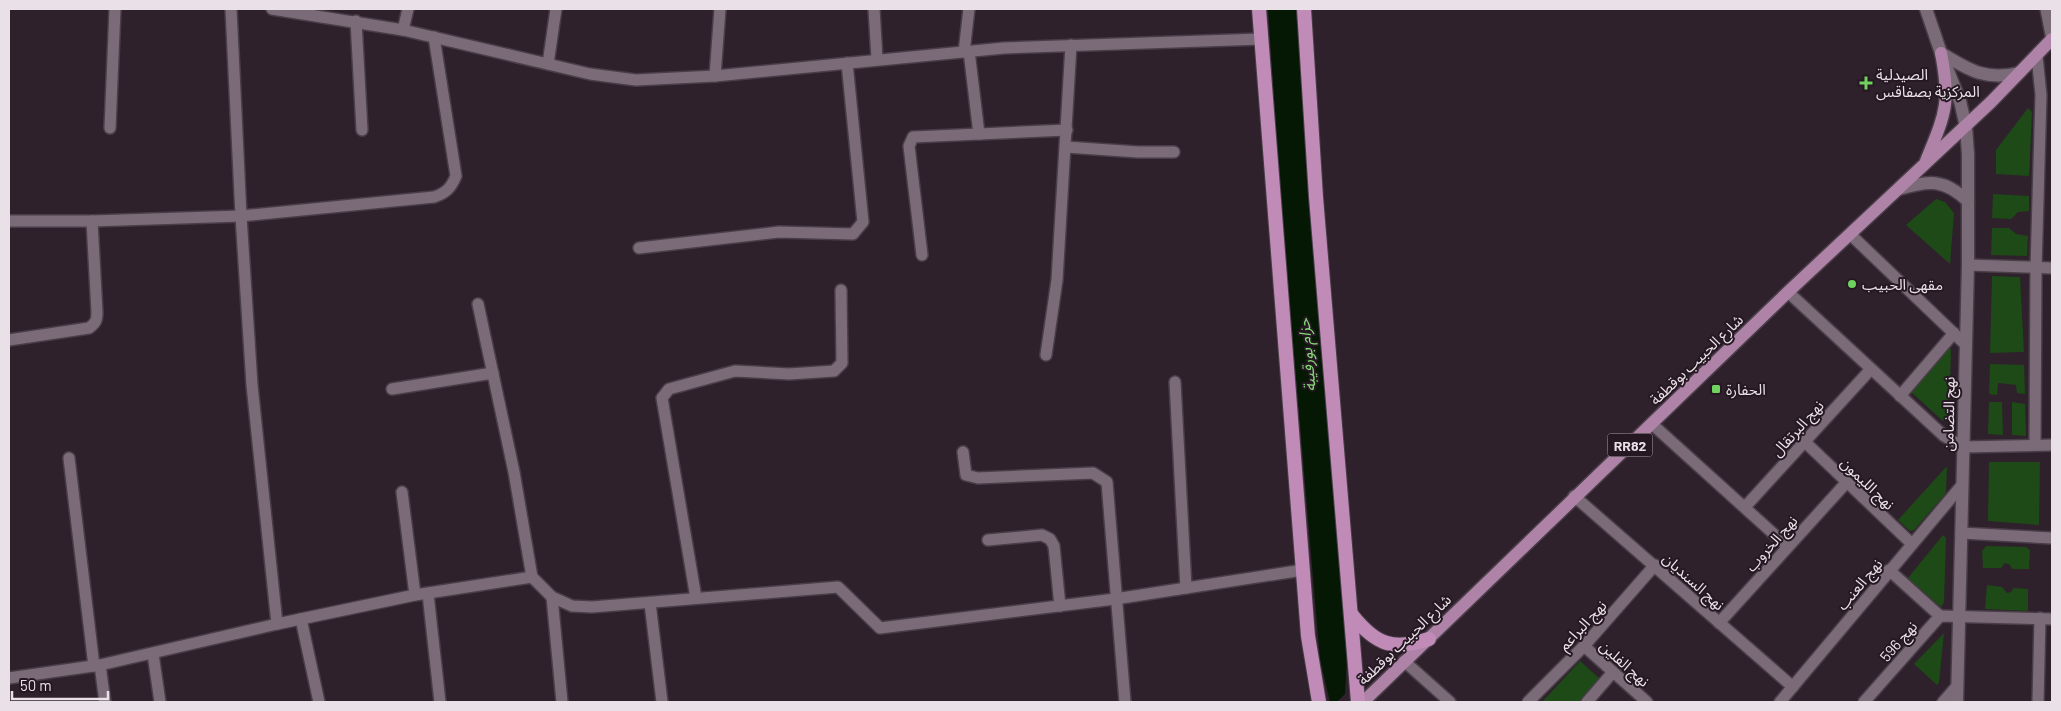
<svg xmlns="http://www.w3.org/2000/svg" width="2061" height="711" font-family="Barlow,'Noto Sans Arabic',sans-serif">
	<rect width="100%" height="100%" fill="#2e212c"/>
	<g fill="#1d4a16">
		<path d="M 2028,108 L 2032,112 L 2029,176 L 1996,174 L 1996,150 Z"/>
		<path d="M 1993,194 L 2029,196 L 2029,211 L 2018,212 L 2011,219 L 1992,218 Z"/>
		<path d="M 1936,199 L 1945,202 L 1954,213 L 1950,264 L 1906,225 Z"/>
		<path d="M 1992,228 L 2009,228 L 2016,234 L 2028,236 L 2027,256 L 1991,255 Z"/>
		<path d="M 1992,276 L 2020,277 L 2024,352 L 1990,353 Z"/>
		<path d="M 1949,349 L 1951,349 L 1949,416 L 1943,421 L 1911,392 Z"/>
		<path d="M 1990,364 L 2024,365 L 2025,394 L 2017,393 L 2016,385 L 1998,383 L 1997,395 L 1989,394 Z"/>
		<path d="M 1989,402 L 2002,402 L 2003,435 L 1988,434 Z"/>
		<path d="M 2012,402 L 2025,404 L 2026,436 L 2012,435 Z"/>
		<path d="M 1989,462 L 2040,462 L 2039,525 L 1988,521 Z"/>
		<path d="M 1947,466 L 1946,493 L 1914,530 L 1910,531 L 1898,520 Z"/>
		<path d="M 1943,535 L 1946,538 L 1944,602 L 1941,607 L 1908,578 Z"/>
		<path d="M 1986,546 L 2026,547 L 2030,550 L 2029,569 L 2012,569 L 2010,565 L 2005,563 L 2001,568 L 1983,568 L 1982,551 Z"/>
		<path d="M 1987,585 L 2002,587 L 2007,593 L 2011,592 L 2013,588 L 2028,589 L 2028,611 L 1985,609 Z"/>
		<path d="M 1944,633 L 1939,682 L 1937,685 L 1914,664 Z"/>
		<path d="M 1580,661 L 1601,680 L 1581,702 L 1542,702 Z"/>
	</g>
	<path fill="#041803" d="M 1268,9 L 1296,9 L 1347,657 L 1345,694 L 1337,702 L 1330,702 L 1320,659 L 1281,202 Z"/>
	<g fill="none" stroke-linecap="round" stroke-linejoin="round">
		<g stroke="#493e48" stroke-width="14">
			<g id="minor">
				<path d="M 272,9 L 403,30 L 590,74 L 636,80 L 715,76 L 1004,48 L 1261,39"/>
				<path d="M 874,9 L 877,59"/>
				<path d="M 2046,9 L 2052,40"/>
				<path d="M 356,21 L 362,130"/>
				<path d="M 403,30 L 408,9"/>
				<path d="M 434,37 L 456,176 C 451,188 446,193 434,197 L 241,216 L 252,385 L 277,624 L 415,595 L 532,577"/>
				<path d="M 969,51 L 979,134"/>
				<path d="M 964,52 L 969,9"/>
				<path d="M 548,64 L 556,9"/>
				<path d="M 715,76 L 720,9"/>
				<path d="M 110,128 L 115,9"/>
				<path d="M 1066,147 L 1138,152 L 1174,152"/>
				<path d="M 9,221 L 92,221 L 241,216 L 231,9"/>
				<path d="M 1851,235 L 1966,345"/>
				<path d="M 639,248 L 779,232 L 853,234 L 863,222 L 847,63"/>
				<path d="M 922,255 L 909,146 L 913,137 L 1067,130"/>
				<path d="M 1968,265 L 2052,268"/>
				<path d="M 1788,292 L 1944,436 L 1964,447 L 2052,445"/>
				<path d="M 478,304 L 514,472 L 532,577 L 552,597 L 572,606 L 592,607 L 838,587 L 880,628 L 1115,599 L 1303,570"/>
				<path d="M 9,340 L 89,328 C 96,323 97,320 97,312 L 92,221"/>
				<path d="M 1046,355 L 1057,280 L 1071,45"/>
				<path d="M 1175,382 L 1186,588"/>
				<path d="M 392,389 L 493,373"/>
				<path d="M 1900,396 L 1954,333"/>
				<path d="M 1652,424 L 1787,546"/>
				<path d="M 1805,442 L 1912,544"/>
				<path d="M 2035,445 L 2036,269 L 2041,95 L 2037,56"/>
				<path d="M 963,452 L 966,475 L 978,478 L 1093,473 L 1107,482 L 1125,702"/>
				<path d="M 69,458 L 94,666"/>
				<path d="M 402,492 L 415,595"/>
				<path d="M 1574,496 L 1793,687"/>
				<path d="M 1745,507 L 1871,369"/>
				<path d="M 1961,533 L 2052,538"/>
				<path d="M 988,540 L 1042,535 L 1050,539 L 1054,546 L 1060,606"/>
				<path d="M 1889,570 L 1940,616"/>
				<path d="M 428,594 L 440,702"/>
				<path d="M 552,597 L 562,702"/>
				<path d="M 696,598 L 662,398 L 669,389 L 735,371 L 789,374 L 834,371 L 842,363 L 841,290"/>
				<path d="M 650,603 L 662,702"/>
				<path d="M 301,619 L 319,702"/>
				<path d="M 1719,623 L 1846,483"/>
				<path d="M 1584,646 L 1647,702"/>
				<path d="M 153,654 L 160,702"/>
				<path d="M 1404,661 L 1450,702"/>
				<path d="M 100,665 L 105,702"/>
				<path d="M 9,678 L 100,665 L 277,624"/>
				<path d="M 1528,702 L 1584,646 L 1655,565"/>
				<path d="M 1587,702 L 1613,672"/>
				<path d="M 1780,702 L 1962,485"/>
				<path d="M 1864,702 L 1940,616 L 2052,619"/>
				<path d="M 1943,702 L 1957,686"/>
				<path d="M 2038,702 L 2040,618"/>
			</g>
		</g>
		<g stroke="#493e48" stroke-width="15">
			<g id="tertiary">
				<path d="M 1926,9 L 1941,53 L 1960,101 L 1966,127 L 1968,154 L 1968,265 L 1957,702"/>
				<path d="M 1941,53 C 1969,70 1985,81 2019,73"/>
				<path d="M 1899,189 C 1930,180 1944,179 1968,201"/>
			</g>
		</g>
		<g stroke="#493e48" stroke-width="15">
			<g id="primary">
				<path d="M 1926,161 C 1945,114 1951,104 1941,53"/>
				<path d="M 1363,702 L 1788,292 L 1991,102 L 2052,39"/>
			</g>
		</g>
		<g stroke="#493e48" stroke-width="16">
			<g id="trunk">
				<path d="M 1259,9 L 1308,636 L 1319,702"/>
				<path d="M 1304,9 L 1316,197 L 1358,702"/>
				<path d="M 1352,615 C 1376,645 1393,651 1429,639"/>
			</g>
		</g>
		<use href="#minor" stroke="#7b6b78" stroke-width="11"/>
		<use href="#tertiary" stroke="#7b6b78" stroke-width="12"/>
		<use href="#primary" stroke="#af83a7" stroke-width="12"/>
		<use href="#trunk" stroke="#c08bb7" stroke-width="14"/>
	</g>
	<g fill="#70d35f" stroke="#251823" stroke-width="2">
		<path d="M1863.5 75.5h5v5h5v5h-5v5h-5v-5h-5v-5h5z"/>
		<circle cx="1852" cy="284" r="5"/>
		<rect x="1711" y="384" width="10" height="10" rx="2.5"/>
	</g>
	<g text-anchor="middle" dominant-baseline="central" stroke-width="4" stroke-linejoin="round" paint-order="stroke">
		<rect fill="#251823" stroke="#afa5ad" stroke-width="1" x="1607.5" y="433.5" width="45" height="23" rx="4"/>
		<g font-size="14" font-weight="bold" fill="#eae1e8">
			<text x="1630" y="445">RR82</text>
		</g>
		<g font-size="15" fill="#eae1e8" stroke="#251823" text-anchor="start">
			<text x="1876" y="74">الصيدلية<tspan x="1876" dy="17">المركزية بصفاقس</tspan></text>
			<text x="1862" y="284">مقهى الحبيب</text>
			<text x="1726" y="389">الحفارة</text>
		</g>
		<g font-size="15" fill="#eae1e8" stroke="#251823">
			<text transform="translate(1696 359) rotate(-44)">شارع الحبيب بوقطفة</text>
			<text transform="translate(1948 414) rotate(-89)">نهج التضامن</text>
			<text transform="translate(1797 428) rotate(-48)">نهج البرتقال</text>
			<text transform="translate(1868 483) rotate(44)">نهج الليمون</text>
			<text transform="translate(1771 543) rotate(-48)">نهج الخروب</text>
			<text transform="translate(1694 581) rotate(42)">نهج السنديان</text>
			<text transform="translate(1859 584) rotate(-50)">نهج العنب</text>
			<text transform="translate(1582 625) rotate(-47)">نهج البراعم</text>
			<text transform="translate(1404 639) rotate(-44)">شارع الحبيب بوقطفة</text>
			<text transform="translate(1898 641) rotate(-49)">نهج 596</text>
			<text transform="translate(1625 663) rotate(42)">نهج الفلين</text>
		</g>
		<g font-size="16" font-style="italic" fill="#85da77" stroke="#251823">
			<text transform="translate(1306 355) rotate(-95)">حزام بورقيبة</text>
		</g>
	</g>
	<rect width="2061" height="711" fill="none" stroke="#eae1e8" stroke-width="20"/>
	<path d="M12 691v8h96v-8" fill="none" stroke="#eae1e8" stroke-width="2.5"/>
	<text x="20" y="691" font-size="15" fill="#eae1e8" stroke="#251823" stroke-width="4" paint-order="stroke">50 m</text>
</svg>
